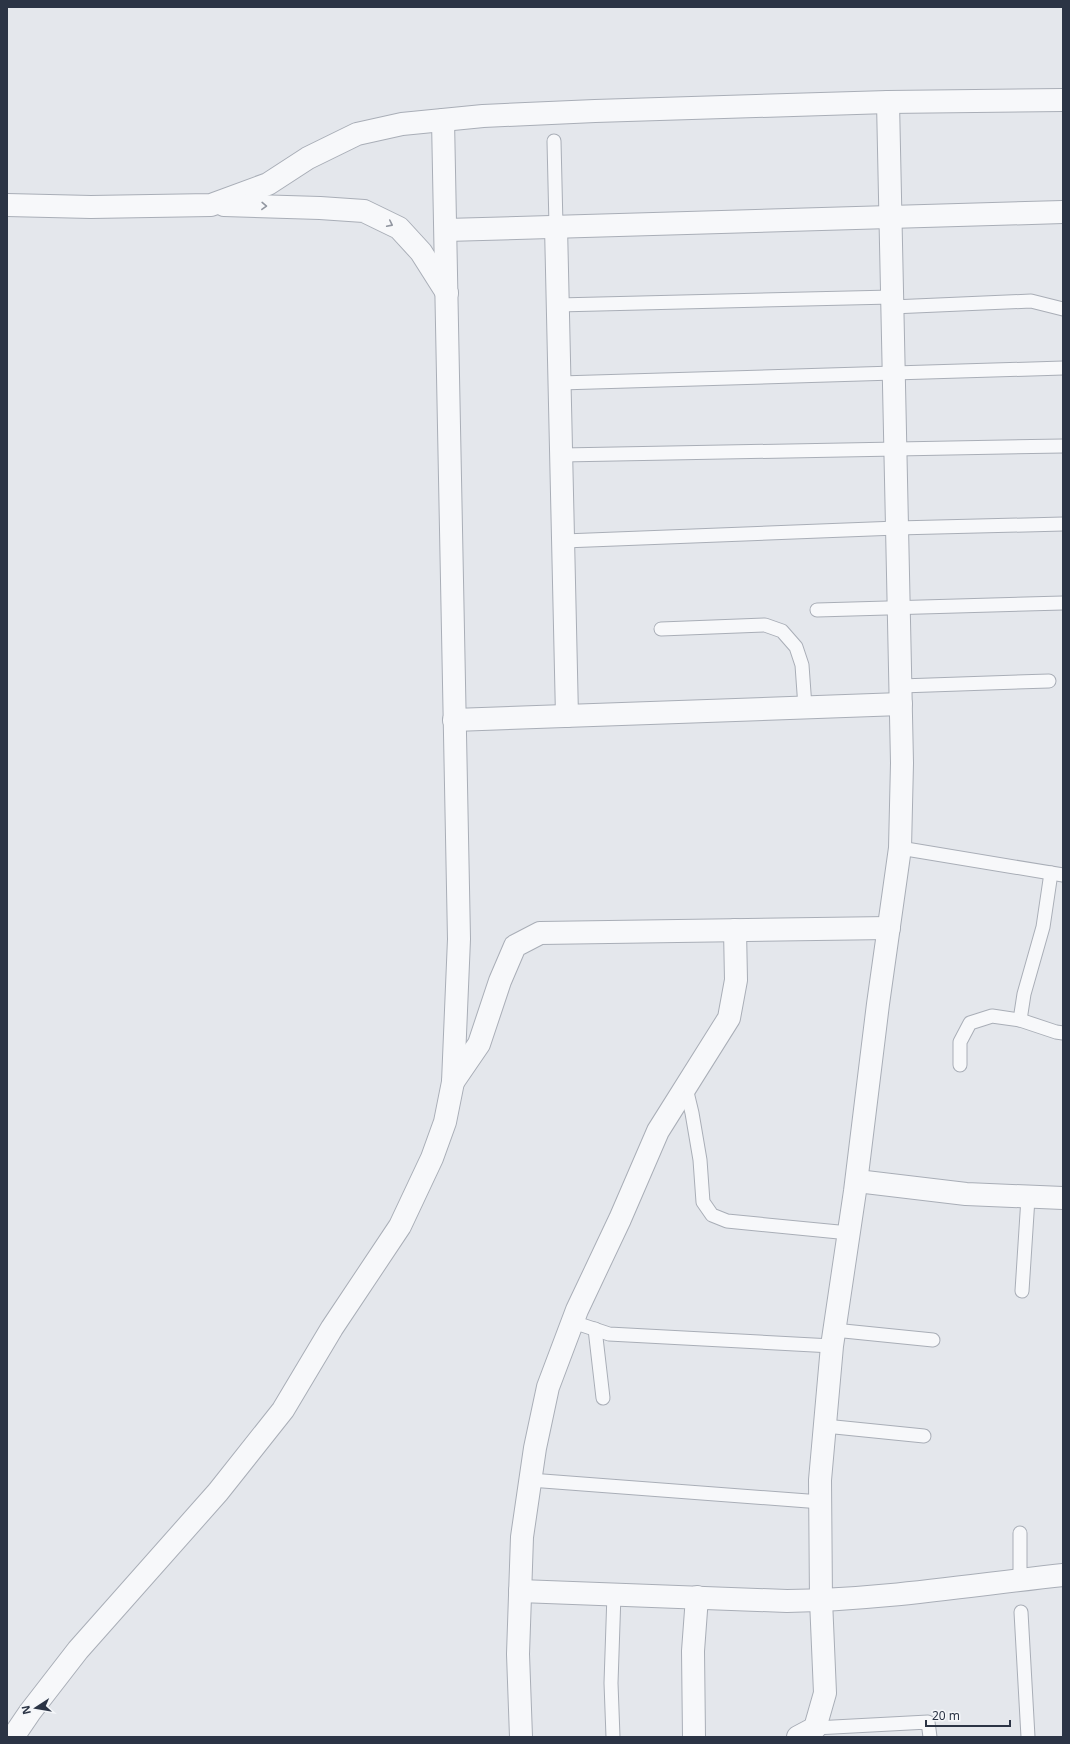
<svg xmlns="http://www.w3.org/2000/svg" width="1070" height="1744" font-family="'Noto Sans',sans-serif">
	<rect width="100%" height="100%" fill="#e4e7ec"/>
	<g fill="none" stroke-linecap="round" stroke-linejoin="round">
		<g stroke="#a9aeb7" stroke-width="15">
			<g id="service">
				<path d="M 554,141 L 556,226"/>
				<path d="M 558,305 L 892,297"/>
				<path d="M 892,307 L 1031,301 L 1063,309"/>
				<path d="M 560,383 L 1063,368"/>
				<path d="M 562,455 L 1063,446"/>
				<path d="M 564,541 L 897,528 L 1063,524"/>
				<path d="M 817,610 L 1063,603"/>
				<path d="M 661,629 L 765,625 L 782,631 L 796,647 L 802,665 L 805,707"/>
				<path d="M 901,686 L 1049,681"/>
				<path d="M 900,848 L 1063,875"/>
				<path d="M 1020,1020 L 1024,994 L 1043,927 L 1051,873"/>
				<path d="M 960,1065 L 960,1042 L 970,1023 L 992,1016 L 1020,1020 L 1056,1032 L 1063,1033"/>
				<path d="M 686,1088 L 692,1113 L 700,1160 L 703,1202 L 712,1215 L 727,1221 L 849,1233"/>
				<path d="M 1022,1291 L 1028,1198"/>
				<path d="M 573,1322 L 609,1334 L 832,1346"/>
				<path d="M 595,1329 L 603,1398"/>
				<path d="M 834,1330 L 933,1340"/>
				<path d="M 825,1426 L 924,1436"/>
				<path d="M 530,1480 L 821,1502"/>
				<path d="M 1020,1580 L 1020,1533"/>
				<path d="M 1021,1612 L 1028,1737"/>
				<path d="M 815,1728 L 928,1722 L 930,1737"/>
				<path d="M 613,1737 L 611,1683 L 614,1594"/>
			</g>
		</g>
		<g stroke="#a9aeb7" stroke-width="24">
			<g id="minor">
				<path d="M 556,226 L 567,716"/>
				<path d="M 446,230 L 1063,212"/>
				<path d="M 454,720 L 901,704"/>
				<path d="M 453,1082 L 479,1044 L 500,981 L 515,946 L 540,933 L 889,928"/>
				<path d="M 857,1181 L 966,1194 L 1063,1198"/>
				<path d="M 520,1591 L 787,1601 C 879,1600 971,1585 1063,1575"/>
				<path d="M 521,1737 L 518,1654 L 522,1537 L 535,1448 L 548,1387 L 577,1310 L 620,1219 L 658,1131 L 729,1018 L 736,980 L 735,930"/>
				<path d="M 694,1737 L 693,1651 L 697,1597"/>
				<path d="M 798,1737 L 815,1728 L 825,1693 L 821,1600 L 820,1480 L 832,1346 L 855,1191 L 878,1004 L 900,848 L 902,763 L 888,102"/>
			</g>
		</g>
		<g stroke="#a9aeb7" stroke-width="24">
			<g id="tertiary">
				<path d="M 7,205 L 91,207 L 211,205 L 268,184 L 308,158 L 357,134 L 402,124 L 483,116 L 595,111 L 888,102 L 1063,100"/>
				<path d="M 224,205 L 320,208 L 364,211 L 399,228 L 421,252 L 447,293"/>
				<path d="M 13,1737 L 30,1712 L 78,1650 L 218,1492 L 283,1410 L 332,1328 L 400,1226 L 432,1158 L 445,1122 L 453,1082 L 459,939 L 443,120"/>
			</g>
		</g>
		<use href="#service" stroke="#f7f8fa" stroke-width="13"/>
		<use href="#minor" stroke="#f7f8fa" stroke-width="22"/>
		<use href="#tertiary" stroke="#f7f8fa" stroke-width="22"/>
	</g>
	<defs><path id="oneway-chevron" d="M-2-3.5L2.5 0L-2 3.5" fill="none" stroke-width="1.6" stroke-linecap="round" stroke-linejoin="round"/></defs>
	<g stroke="#9196a0">
		<use href="#oneway-chevron" transform="translate(264 206) rotate(2)"/>
		<use href="#oneway-chevron" transform="translate(390 224) rotate(26)"/>
	</g>
	<rect width="1070" height="1744" fill="none" stroke="#2b3445" stroke-width="16"/>
	<g transform="translate(36 1708) rotate(258)" stroke="#f4f6f9" stroke-width="3" paint-order="stroke">
	<path d="M0-3L7 15L0 10L-7 15Z" fill="#2b3445"/>
	<text y="-6" font-size="11" font-weight="bold" text-anchor="middle" fill="#2b3445">N</text>
	</g>
	<path d="M926 1720v6h84v-6" fill="none" stroke="#2b3445" stroke-width="2"/>
	<text x="932" y="1720" font-size="12" fill="#2b3445" stroke="#f4f6f9" stroke-width="3" paint-order="stroke">20 m</text>
</svg>
